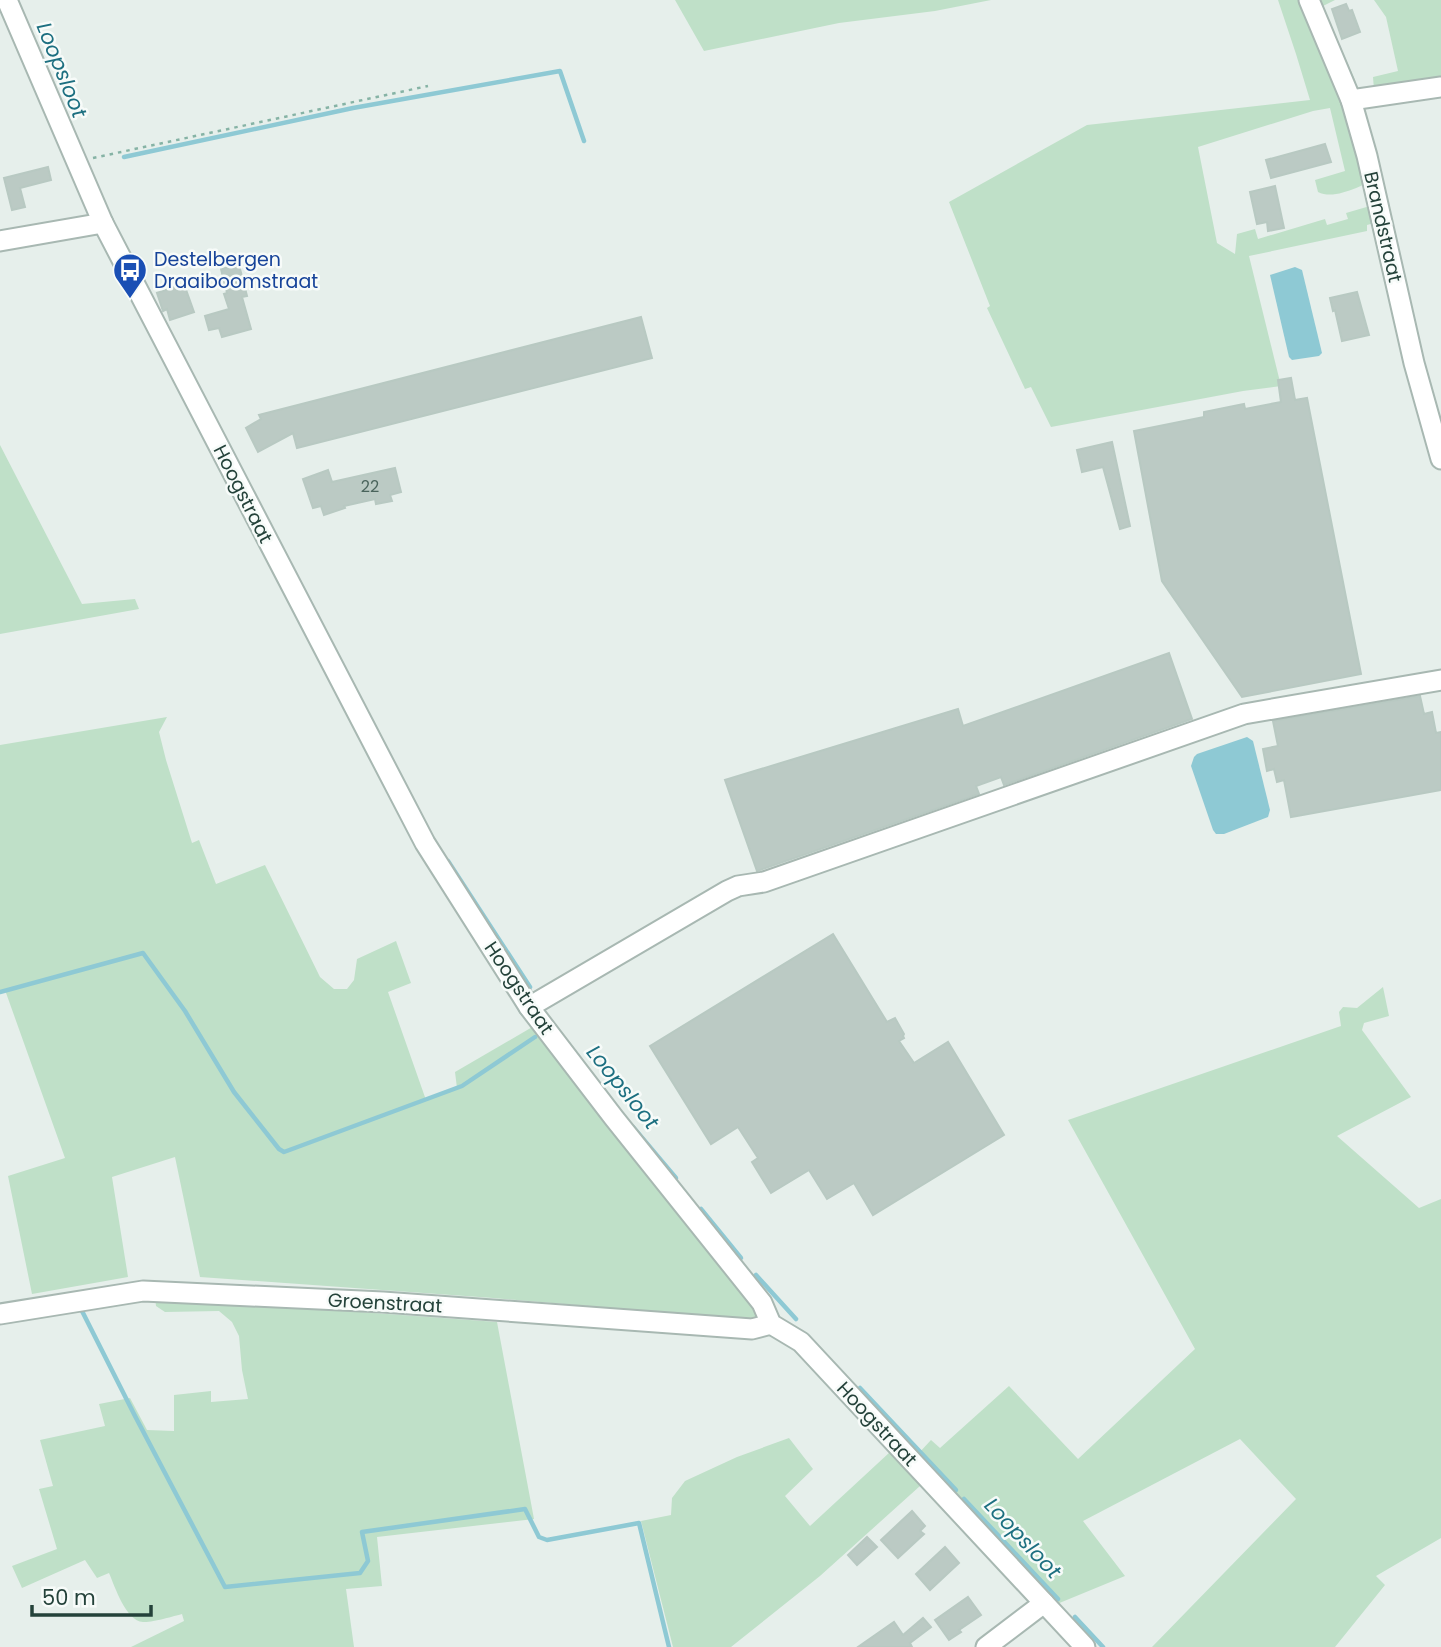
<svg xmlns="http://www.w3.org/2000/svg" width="1441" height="1647" font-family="Poppins,sans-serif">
	<rect width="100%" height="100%" fill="#e6efeb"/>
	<g fill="#bfe0c8">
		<path d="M 675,0 L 991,0 L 935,11 L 839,23 L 704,51 Z"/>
		<path d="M 1278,0 L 1335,0 L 1323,6 L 1355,80 L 1381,177 C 1363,184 1336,201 1318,192 L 1315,180 L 1345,171 L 1330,108 L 1313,111 L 1198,147 L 1217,243 L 1235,254 L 1237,234 L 1255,229 L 1258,239 L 1325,219 L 1327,225 L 1348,219 L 1346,213 L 1370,206 L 1374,223 L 1367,225 L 1367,231 L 1249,256 L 1281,386 L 1243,391 L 1051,427 L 1031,387 L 1025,389 L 987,308 L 990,306 L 949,202 L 1087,125 L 1310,100 L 1296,54 Z"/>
		<path d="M 1374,0 L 1441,0 L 1441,80 L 1374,90 L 1373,77 L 1398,71 L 1386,17 Z"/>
		<path d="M 0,445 L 82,604 L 135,599 L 139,609 L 0,634 Z"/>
		<path d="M 167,717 L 159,732 L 166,760 L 192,843 L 199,840 L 216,884 L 265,865 L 320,977 L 334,989 L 347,989 L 354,980 L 357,959 L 396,941 L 411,983 L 388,992 L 426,1100 L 457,1088 L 455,1072 L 534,1026 L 761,1313 L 759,1318 L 753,1320 L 493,1298 L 200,1277 L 175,1157 L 112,1177 L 128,1277 L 32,1294 L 8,1176 L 65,1158 L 5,990 L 0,991 L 0,745 Z"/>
		<path d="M 1383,987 L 1389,1016 L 1364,1023 L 1362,1030 L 1411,1097 L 1337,1136 L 1419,1208 L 1441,1199 L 1441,1538 L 1376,1576 L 1385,1585 L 1335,1647 L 1152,1647 L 1296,1499 L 1240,1439 L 1083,1521 L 1125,1576 L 1057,1604 L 918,1454 L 931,1440 L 940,1448 L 1009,1386 L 1078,1459 L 1195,1349 L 1068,1120 L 1341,1026 L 1339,1012 L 1343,1007 L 1357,1008 Z"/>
		<path d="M 155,1297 L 497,1322 L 534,1519 L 377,1537 L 382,1586 L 346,1589 L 354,1647 L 131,1647 L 184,1621 L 182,1614 C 174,1616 151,1623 143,1622 C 126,1621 115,1587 109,1573 L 97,1578 L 85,1560 L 22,1588 L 12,1566 L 57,1549 L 39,1489 L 53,1486 L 40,1440 L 105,1426 L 99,1404 L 130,1398 L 147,1430 L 174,1431 L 174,1395 L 211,1391 L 211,1402 L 248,1399 L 242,1370 L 239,1336 L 232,1322 L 219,1311 L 165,1312 L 156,1306 Z"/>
		<path d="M 789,1438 L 813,1469 L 785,1496 L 810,1526 L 890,1452 L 920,1486 L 820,1576 L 731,1647 L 673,1647 L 641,1521 L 671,1515 L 672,1498 L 685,1481 L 737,1457 Z"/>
	</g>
	<g fill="#8ec9d4">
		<path d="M 1295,267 L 1302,270 L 1322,353 L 1319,356 L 1292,360 L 1289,357 L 1270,275 Z"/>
		<path d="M 1247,737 L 1253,741 L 1270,810 L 1268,817 L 1224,834 L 1216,834 L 1213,830 L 1191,766 L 1194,757 L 1197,754 Z"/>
	</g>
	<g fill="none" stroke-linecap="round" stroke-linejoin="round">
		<g stroke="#8ec9d4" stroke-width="4.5">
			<path d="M 124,157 L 353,108 L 560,71 L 584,141"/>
			<path d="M 448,861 L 530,987"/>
			<path d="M 0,992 L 143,953 L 185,1011 L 234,1092 L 279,1149 L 284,1152 L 462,1086 L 535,1037"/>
			<path d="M 633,1127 L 676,1178"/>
			<path d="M 701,1209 L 741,1258"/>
			<path d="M 756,1275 L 796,1319"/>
			<path d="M 82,1311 L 135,1416 L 225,1587 L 360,1573 L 368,1561 L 362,1532 L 525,1509 L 539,1537 L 547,1540 L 639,1523 L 669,1647"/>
			<path d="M 860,1388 L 956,1490"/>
			<path d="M 964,1499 L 1058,1599"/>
			<path d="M 1075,1617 L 1103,1647"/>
		</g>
	</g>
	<g fill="#bbcac4" stroke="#b8c9c2" stroke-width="2">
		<path d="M 1346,4 L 1349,11 L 1352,10 L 1360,32 L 1342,39 L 1332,9 Z"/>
		<path d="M 1325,144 L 1331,162 L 1271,178 L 1266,160 Z"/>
		<path d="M 48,167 L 51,180 L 20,188 L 25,207 L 12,210 L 4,178 Z"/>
		<path d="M 1275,186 L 1284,228 L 1268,231 L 1267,222 L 1257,224 L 1250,192 Z"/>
		<path d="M 239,265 L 247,296 L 242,297 L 251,329 L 222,337 L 219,328 L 209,330 L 205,316 L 229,309 L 224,294 L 227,293 L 221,269 Z"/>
		<path d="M 184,284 L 194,312 L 170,320 L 167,309 L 163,311 L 157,293 Z"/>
		<path d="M 1357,292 L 1369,335 L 1342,341 L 1335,310 L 1333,311 L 1330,298 Z"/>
		<path d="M 641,317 L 652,358 L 297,448 L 293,433 L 258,452 L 246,428 L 261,419 L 259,415 Z"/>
		<path d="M 1291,378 L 1295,400 L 1307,398 L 1361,674 L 1242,697 L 1162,581 L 1134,431 L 1204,417 L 1204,412 L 1244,404 L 1245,409 L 1281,402 L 1278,380 Z"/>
		<path d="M 1112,442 L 1130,526 L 1120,529 L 1103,467 L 1082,472 L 1077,450 Z"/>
		<path d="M 395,468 L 401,492 L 390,495 L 392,501 L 376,504 L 375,499 L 344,506 L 345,508 L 324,515 L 321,506 L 313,508 L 303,479 L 328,470 L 332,482 Z"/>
		<path d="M 1169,653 L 1192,719 L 1004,785 L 1001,777 L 976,786 L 979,794 L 757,871 L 725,780 L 958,709 L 963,726 Z"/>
		<path d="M 1420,696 L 1424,714 L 1432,712 L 1436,733 L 1441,732 L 1441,790 L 1291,817 L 1284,780 L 1277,782 L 1274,769 L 1267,771 L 1263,749 L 1278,746 L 1273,721 Z"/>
		<path d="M 833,934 L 887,1022 L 895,1018 L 904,1034 L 903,1036 L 904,1038 L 899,1041 L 914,1063 L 948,1042 L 1004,1135 L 873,1215 L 854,1183 L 827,1199 L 809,1170 L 771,1193 L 752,1162 L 758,1158 L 738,1127 L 711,1144 L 650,1046 Z"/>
		<path d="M 912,1511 L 925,1526 L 920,1531 L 924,1534 L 898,1558 L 881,1540 Z"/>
		<path d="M 867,1537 L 877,1547 L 857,1565 L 848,1555 Z"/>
		<path d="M 945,1547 L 959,1563 L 930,1590 L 916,1574 Z"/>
		<path d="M 968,1597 L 981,1615 L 959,1630 L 961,1632 L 949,1640 L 935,1620 Z"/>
		<path d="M 923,1618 L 931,1627 L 910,1643 L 912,1647 L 858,1647 L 894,1622 L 903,1635 Z"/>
	</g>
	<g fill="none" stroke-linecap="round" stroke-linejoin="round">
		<g stroke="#a8b8b2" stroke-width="23">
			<g id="minor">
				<path d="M 7,0 L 103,223 L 425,843 L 529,1007 L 614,1118 L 762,1303 L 771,1324 L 801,1342 L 1085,1647"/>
				<path d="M 1309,0 L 1351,100 L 1367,156 L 1414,363 L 1441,459"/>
				<path d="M 1351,100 L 1441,87"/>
				<path d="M 0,241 L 103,223"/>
				<path d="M 529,1007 L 727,891 L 738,886 L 764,882 L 1244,714 L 1441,680"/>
				<path d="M 0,1314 L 143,1291 L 383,1302 L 752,1329 L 771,1324"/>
				<path d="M 986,1647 L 1044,1603"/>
			</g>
		</g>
		<path stroke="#86b3a5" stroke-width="2.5" stroke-dasharray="3.5 5" stroke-linecap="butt" d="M 93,158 L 428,86"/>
		<use href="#minor" stroke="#fff" stroke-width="19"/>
	</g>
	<defs>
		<g id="bus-pin" transform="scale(1.75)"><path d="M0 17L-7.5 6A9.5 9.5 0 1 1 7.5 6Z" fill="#1a4fb4" stroke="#f7fbf9"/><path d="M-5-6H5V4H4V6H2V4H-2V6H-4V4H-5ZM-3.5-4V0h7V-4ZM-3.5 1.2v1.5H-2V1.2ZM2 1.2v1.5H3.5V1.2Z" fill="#fff"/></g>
	</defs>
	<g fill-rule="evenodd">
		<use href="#bus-pin" x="130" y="270"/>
	</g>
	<g text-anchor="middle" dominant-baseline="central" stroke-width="5" stroke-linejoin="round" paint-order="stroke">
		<g font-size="16" fill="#4a645c">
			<text x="370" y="486">22</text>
		</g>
		<g font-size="19" fill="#24423a" stroke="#f7fbf9">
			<text transform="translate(1383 227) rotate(77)">Brandstraat</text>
			<text transform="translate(243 494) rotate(63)">Hoogstraat</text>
			<text transform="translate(519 988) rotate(56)">Hoogstraat</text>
			<text transform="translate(385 1303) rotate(3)">Groenstraat</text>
			<text transform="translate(877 1424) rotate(47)">Hoogstraat</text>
		</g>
		<g font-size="19" fill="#164399" stroke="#f7fbf9" text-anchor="start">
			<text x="154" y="259">Destelbergen<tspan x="154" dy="22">Draaiboomstraat</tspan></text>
		</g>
		<g font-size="21" font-style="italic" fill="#1c6f80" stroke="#f7fbf9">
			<text transform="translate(62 70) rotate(68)">Loopsloot</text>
			<text transform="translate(623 1087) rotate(51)">Loopsloot</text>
			<text transform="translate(1023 1538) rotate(47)">Loopsloot</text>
		</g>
	</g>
	<path d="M32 1605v10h119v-10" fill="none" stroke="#24423a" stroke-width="3.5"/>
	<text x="42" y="1605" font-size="21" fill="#24423a" stroke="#f7fbf9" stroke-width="5" paint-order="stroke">50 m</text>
</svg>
